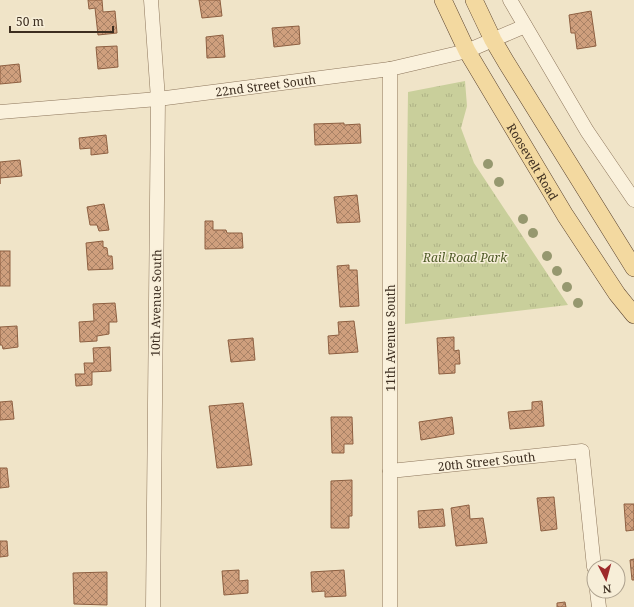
<svg xmlns="http://www.w3.org/2000/svg" width="634" height="607" font-family="'Noto Serif',serif">
	<defs>
		<pattern id="grass-tufts" width="24" height="20" patternUnits="userSpaceOnUse"><rect width="24" height="20" fill="#c9cf9b"/><path d="M3 7l-1-3M5 7V3M7 7l1-3M15 17l-1-3M17 17v-4M19 17l1-3" fill="none" stroke="#aeb285"/></pattern>
		<pattern id="building-cross-hatch" width="8" height="8" patternUnits="userSpaceOnUse"><rect width="8" height="8" fill="#cf9f7d"/><path d="M0 0l8 8M0 8l8-8" fill="none" stroke="#a98266"/></pattern>
	</defs>
	<rect width="100%" height="100%" fill="#f0e4c8"/>
	<path fill="url(#grass-tufts)" d="M 465,81 L 467,106 L 461,128 L 474,163 L 568,305 L 405,324 L 408,92 Z"/>
	<g fill="url(#building-cross-hatch)" stroke="#8d5f41">
		<path d="M 88,0 L 102,0 L 103,12 L 115,11 L 117,33 L 98,35 L 95,8 L 89,9 Z"/>
		<path d="M 199,0 L 220,0 L 222,16 L 202,18 Z"/>
		<path d="M 591,11 L 596,46 L 577,49 L 575,33 L 571,33 L 569,15 Z"/>
		<path d="M 299,26 L 300,44 L 274,47 L 272,28 Z"/>
		<path d="M 223,35 L 225,57 L 207,58 L 206,37 Z"/>
		<path d="M 117,46 L 118,67 L 98,69 L 96,47 Z"/>
		<path d="M 19,64 L 21,82 L 0,84 L 0,66 Z"/>
		<path d="M 344,123 L 344,125 L 360,124 L 361,143 L 315,145 L 314,124 Z"/>
		<path d="M 106,135 L 108,153 L 91,155 L 91,148 L 80,149 L 79,138 Z"/>
		<path d="M 20,160 L 22,176 L 0,178 L 0,184 L 0,162 Z"/>
		<path d="M 357,195 L 360,222 L 337,223 L 334,197 Z"/>
		<path d="M 104,204 L 109,230 L 99,231 L 97,225 L 90,225 L 87,207 Z"/>
		<path d="M 205,221 L 213,221 L 213,230 L 226,230 L 227,233 L 242,233 L 243,248 L 205,249 Z"/>
		<path d="M 103,241 L 103,247 L 107,248 L 108,256 L 112,256 L 113,269 L 88,270 L 86,243 Z"/>
		<rect x="0" y="251" width="10" height="35"/>
		<path d="M 349,265 L 349,270 L 357,270 L 359,306 L 340,307 L 337,266 Z"/>
		<path d="M 115,303 L 117,322 L 109,322 L 109,334 L 97,336 L 97,341 L 80,342 L 79,322 L 94,321 L 93,304 Z"/>
		<path d="M 354,321 L 358,352 L 329,354 L 328,336 L 339,335 L 338,322 Z"/>
		<path d="M 17,326 L 18,347 L 3,349 L 2,345 L 0,345 L 0,327 Z"/>
		<path d="M 454,337 L 454,351 L 459,350 L 460,364 L 455,364 L 455,373 L 439,374 L 437,338 Z"/>
		<path d="M 253,338 L 255,360 L 231,362 L 228,340 Z"/>
		<path d="M 110,347 L 111,371 L 92,372 L 92,385 L 76,386 L 75,374 L 85,374 L 84,363 L 94,363 L 93,348 Z"/>
		<path d="M 12,401 L 14,419 L 0,420 L 0,402 Z"/>
		<path d="M 542,401 L 544,426 L 510,429 L 508,412 L 532,410 L 532,402 Z"/>
		<path d="M 243,403 L 252,465 L 217,468 L 209,406 Z"/>
		<path d="M 331,417 L 352,417 L 353,444 L 344,444 L 344,453 L 332,453 Z"/>
		<path d="M 452,417 L 454,434 L 421,440 L 419,422 Z"/>
		<path d="M 0,468 L 7,468 L 9,487 L 0,488 Z"/>
		<path d="M 352,480 L 352,516 L 349,516 L 349,528 L 331,528 L 331,481 Z"/>
		<path d="M 554,497 L 557,529 L 541,531 L 537,498 Z"/>
		<path d="M 624,504 L 634,504 L 634,530 L 626,531 Z"/>
		<path d="M 469,505 L 470,519 L 483,518 L 487,543 L 456,546 L 451,508 Z"/>
		<path d="M 443,509 L 445,526 L 419,528 L 418,511 Z"/>
		<path d="M 0,541 L 7,541 L 8,556 L 0,557 Z"/>
		<path d="M 634,559 L 634,580 L 632,580 L 630,560 Z"/>
		<path d="M 239,570 L 239,581 L 248,580 L 248,593 L 224,595 L 222,571 Z"/>
		<path d="M 344,570 L 346,596 L 325,597 L 325,591 L 312,592 L 311,572 Z"/>
		<path d="M 107,572 L 107,605 L 74,604 L 73,573 Z"/>
		<path d="M 565,602 L 566,607 L 557,607 L 557,603 Z"/>
	</g>
	<g fill="none" stroke-linecap="round" stroke-linejoin="round">
		<g stroke="#8d765c" stroke-width="15">
			<g id="minor">
				<path d="M 151,0 L 158,99 L 153,607"/>
				<path d="M 510,0 L 587,131 L 634,200"/>
				<path id="s1" d="M 0,112 L 158,99 L 390,69 L 467,51 L 525,26"/>
				<path id="s2" d="M 390,471 L 582,451 L 594,567"/>
				<path d="M 597,591 L 599,607"/>
				<path d="M 390,607 L 390,69"/>
			</g>
		</g>
		<g stroke="#5b4430" stroke-width="18">
			<g id="major">
				<path id="s3" d="M 443,0 L 467,51 L 565,215 L 617,294 L 634,315"/>
				<path d="M 474,0 L 493,40 L 506,62 L 634,268"/>
			</g>
		</g>
		<use href="#minor" stroke="#faf1dc" stroke-width="14"/>
		<use href="#major" stroke="#f3d9a0" stroke-width="17"/>
	</g>
	<g fill="#96986f">
		<circle cx="488" cy="164" r="5"/>
		<circle cx="499" cy="182" r="5"/>
		<circle cx="523" cy="219" r="5"/>
		<circle cx="533" cy="233" r="5"/>
		<circle cx="547" cy="256" r="5"/>
		<circle cx="557" cy="271" r="5"/>
		<circle cx="567" cy="287" r="5"/>
		<circle cx="578" cy="303" r="5"/>
	</g>
	<g text-anchor="middle" dominant-baseline="central" stroke-width="3" stroke-linejoin="round" paint-order="stroke">
		<g font-size="12" fill="#3d2e20" stroke="#f7eed8">
			<text stroke="none"><textPath href="#s1" startOffset="267">22nd Street South</textPath></text>
			<text stroke="none"><textPath href="#s3" startOffset="185">Roosevelt Road</textPath></text>
			<text transform="translate(156 303) rotate(-89)">10th Avenue South</text>
			<text transform="translate(390 338) rotate(-90)">11th Avenue South</text>
			<text stroke="none"><textPath href="#s2" startOffset="97">20th Street South</textPath></text>
		</g>
		<g font-size="12" font-style="italic" fill="#4d5a26" stroke="#f7eed8">
			<text x="465" y="257">Rail Road Park</text>
		</g>
	</g>
	<g transform="translate(606 579) rotate(174)"><circle r="19" fill="#f7eed8" stroke="#ada18e"/>
	<path d="M0-3L7 15L0 10L-7 15Z" fill="#9e2a2b"/>
	<text y="-6" font-size="11" font-weight="bold" text-anchor="middle" fill="#3d2e20">N</text>
	</g>
	<path d="M10 26v6h103v-6" fill="none" stroke="#3d2e20" stroke-width="2"/>
	<text x="16" y="26" font-size="12" fill="#3d2e20" stroke="#f7eed8" stroke-width="3" paint-order="stroke">50 m</text>
</svg>
